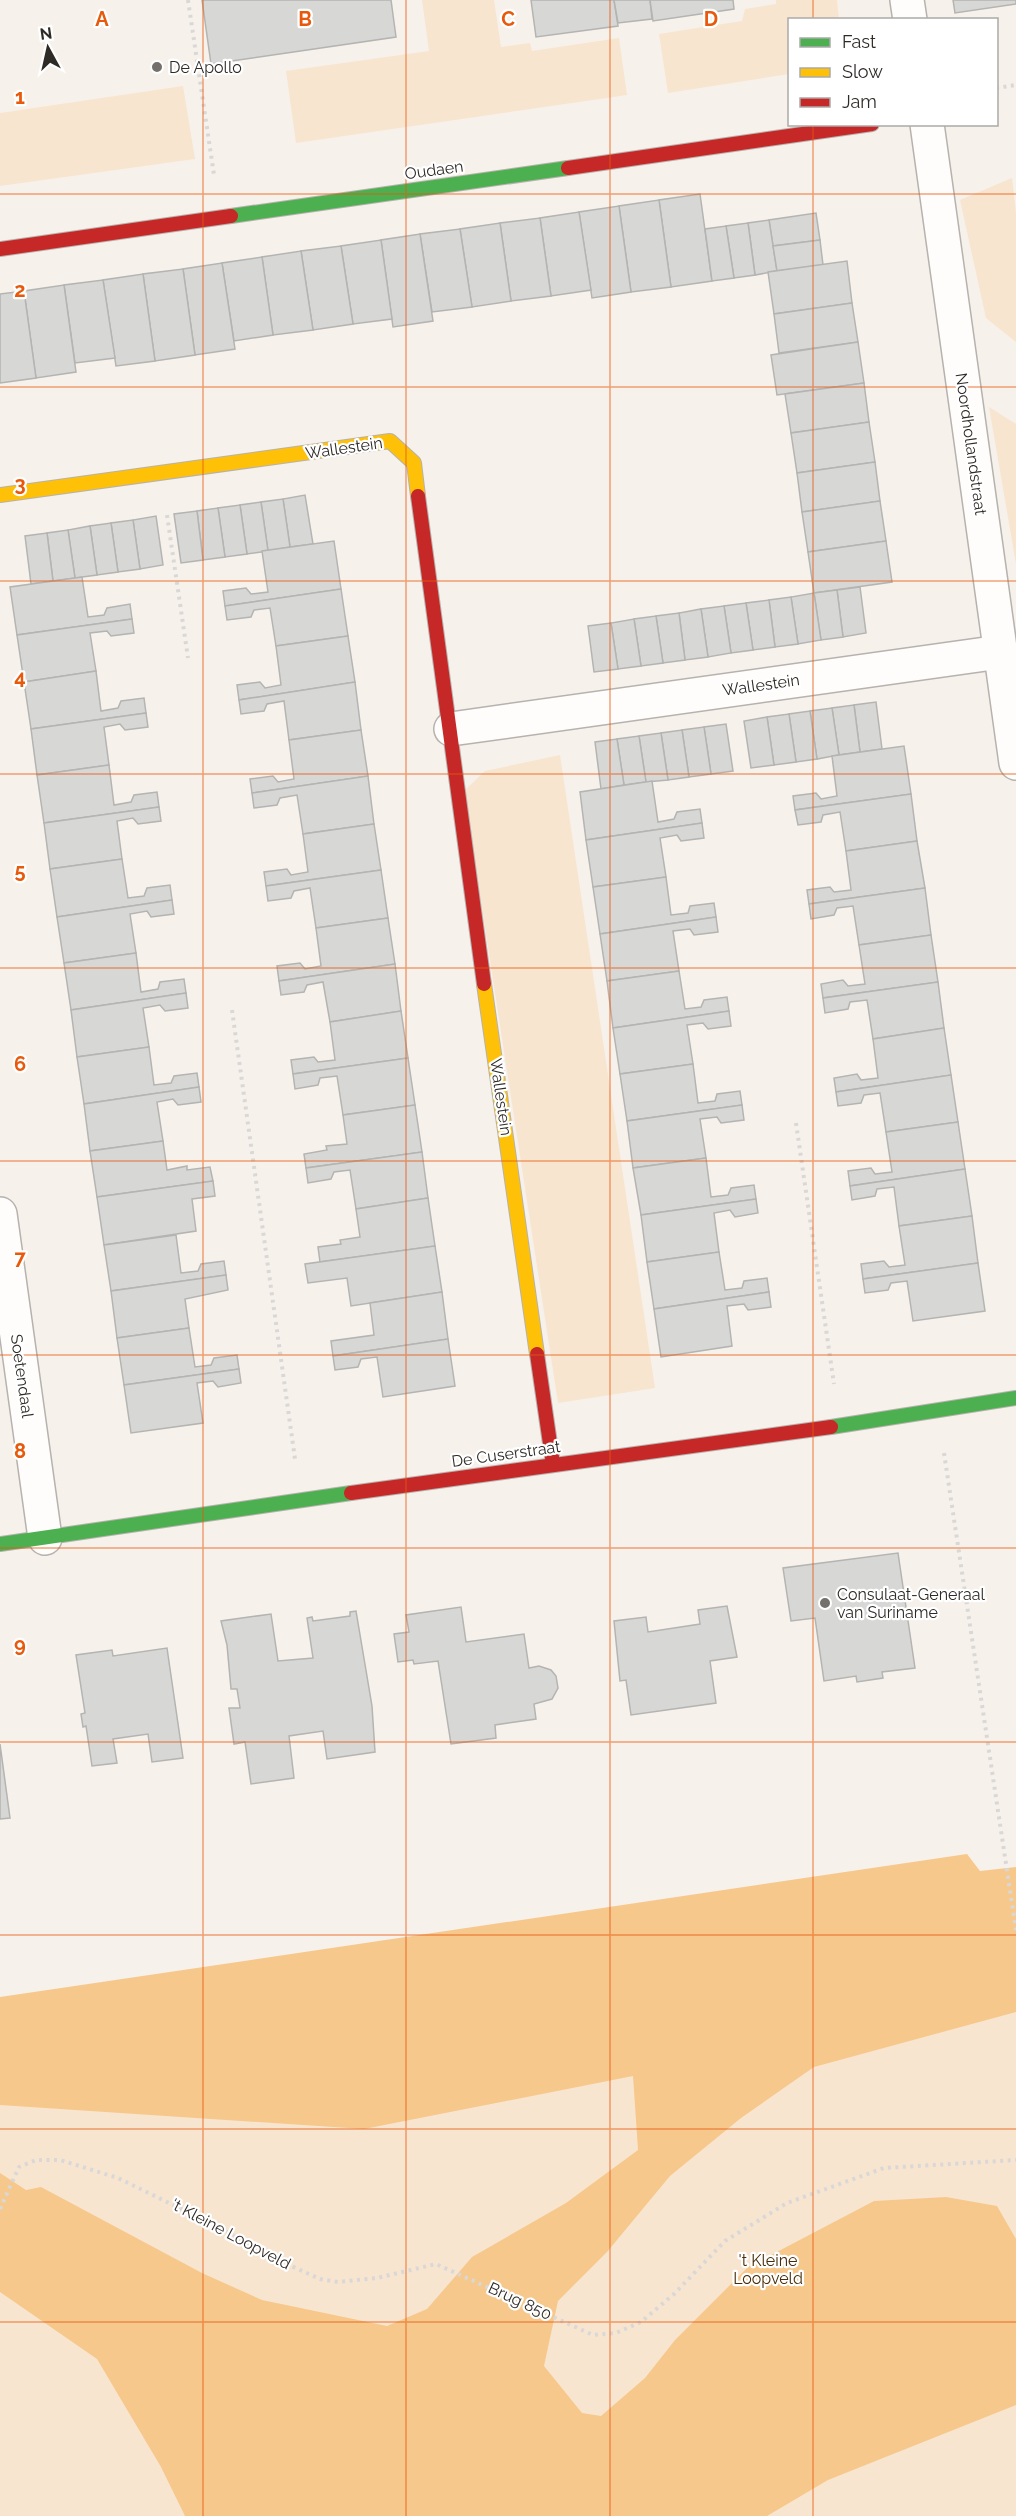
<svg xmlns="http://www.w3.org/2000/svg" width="1016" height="2516" font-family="Raleway,sans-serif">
	<rect width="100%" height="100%" fill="#f7f1eb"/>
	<g fill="#f8e5d0">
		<path d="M 422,0 L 494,0 L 501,47 L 530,43 L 532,51 L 619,38 L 627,95 L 296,143 L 286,71 L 429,51 Z"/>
		<path d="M 776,0 L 837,0 L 839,19 L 790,20 L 789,74 L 668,93 L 659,34 L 742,21 L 745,9 L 776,4 Z"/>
		<path d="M 183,86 L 195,159 L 0,186 L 0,113 Z"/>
		<path d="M 1012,178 L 1016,213 L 1016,342 L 986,318 L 960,200 Z"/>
		<path d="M 989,407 L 1016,424 L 1016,564 Z"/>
		<path d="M 560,755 L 655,1388 L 558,1403 L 464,791 L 485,771 Z"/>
		<path d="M 1016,1994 L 1016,2516 L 0,2516 L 0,2092 Z"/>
	</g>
	<path fill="#f7c88c" d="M 967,1854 L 980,1871 L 1016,1867 L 1016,2012 L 814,2067 L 741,2118 L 670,2176 L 607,2252 L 558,2301 L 544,2366 L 582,2413 L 601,2416 L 645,2378 L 675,2340 L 748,2267 L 874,2201 L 946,2197 L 997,2206 L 1016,2239 L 1016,2405 L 828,2480 L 767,2516 L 185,2516 L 161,2467 L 97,2359 L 0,2292 L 0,2173 L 26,2190 L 41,2187 L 202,2273 L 262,2300 L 387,2326 L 427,2309 L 472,2257 L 566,2203 L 638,2150 L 633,2076 L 364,2129 L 0,2105 L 0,1997 Z"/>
	<g fill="#d7d7d6" stroke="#b4b4b2" stroke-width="1.5">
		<path d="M 202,0 L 391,0 L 396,37 L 211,64 Z"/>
		<path d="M 531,0 L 614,0 L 618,26 L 536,37 Z"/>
		<path d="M 614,0 L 650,0 L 652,19 L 618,23 Z"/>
		<path d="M 650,0 L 733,0 L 734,9 L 653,21 Z"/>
		<path d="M 953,0 L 1016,0 L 1016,4 L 955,13 Z"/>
		<path d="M 700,194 L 712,281 L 671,287 L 659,200 Z"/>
		<path d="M 659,200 L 671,287 L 631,292 L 619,206 Z"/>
		<path d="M 619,206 L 631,292 L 592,298 L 579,212 Z"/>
		<path d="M 579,212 L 591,290 L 551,296 L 540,218 Z"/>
		<path d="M 816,213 L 820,240 L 773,246 L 769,220 Z"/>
		<path d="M 540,218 L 551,296 L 511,301 L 500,223 Z"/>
		<path d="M 769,220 L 777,271 L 755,275 L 748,223 Z"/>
		<path d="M 500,223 L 511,301 L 472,307 L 460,229 Z"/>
		<path d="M 748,223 L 755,275 L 734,278 L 726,226 Z"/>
		<path d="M 726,226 L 734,278 L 712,281 L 705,229 Z"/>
		<path d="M 460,229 L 472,307 L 432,312 L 420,234 Z"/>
		<path d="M 420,234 L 433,321 L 393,327 L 381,240 Z"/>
		<path d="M 381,240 L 392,319 L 353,324 L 341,246 Z"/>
		<path d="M 820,240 L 823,265 L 777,271 L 773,246 Z"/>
		<path d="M 341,246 L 353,324 L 313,330 L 301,251 Z"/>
		<path d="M 301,251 L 313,330 L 273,335 L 262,257 Z"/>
		<path d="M 262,257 L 273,335 L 234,341 L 222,263 Z"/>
		<path d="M 847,261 L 852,303 L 774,314 L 768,272 Z"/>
		<path d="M 222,263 L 235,349 L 195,355 L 183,269 Z"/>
		<path d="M 183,269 L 195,355 L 155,361 L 143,274 Z"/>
		<path d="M 143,274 L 155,361 L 116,366 L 103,280 Z"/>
		<path d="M 103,280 L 115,358 L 75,363 L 64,285 Z"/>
		<path d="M 64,285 L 76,372 L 36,378 L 24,291 Z"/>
		<path d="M 24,291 L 36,378 L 0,383 L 0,294 Z"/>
		<path d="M 852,303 L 858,342 L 779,353 L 774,314 Z"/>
		<path d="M 858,342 L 864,383 L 777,395 L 771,355 Z"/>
		<path d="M 864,383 L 869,422 L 791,433 L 785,394 Z"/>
		<path d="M 869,422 L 875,462 L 797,473 L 791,433 Z"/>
		<path d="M 875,462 L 880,501 L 802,512 L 797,473 Z"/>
		<path d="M 305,495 L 313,544 L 290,547 L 283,499 Z"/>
		<path d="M 283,499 L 290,547 L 268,551 L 261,502 Z"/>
		<path d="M 880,501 L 886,541 L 808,552 L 802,512 Z"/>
		<path d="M 261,502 L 268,551 L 247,554 L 240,505 Z"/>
		<path d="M 240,505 L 247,554 L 225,557 L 218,508 Z"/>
		<path d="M 218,508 L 225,557 L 203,560 L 197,511 Z"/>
		<path d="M 197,511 L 203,560 L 181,563 L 174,514 Z"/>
		<path d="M 156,516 L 163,565 L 140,569 L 133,520 Z"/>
		<path d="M 133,520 L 140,569 L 118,572 L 111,523 Z"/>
		<path d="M 111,523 L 118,572 L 97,575 L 90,526 Z"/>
		<path d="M 90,526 L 97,575 L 75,578 L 68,530 Z"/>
		<path d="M 68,530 L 75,578 L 53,581 L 47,533 Z"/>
		<path d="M 47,533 L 53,581 L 31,584 L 25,536 Z"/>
		<path d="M 334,541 L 341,589 L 225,606 L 223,591 L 246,588 L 251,594 L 268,592 L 262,551 Z"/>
		<path d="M 886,541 L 892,582 L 814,593 L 808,552 Z"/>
		<path d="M 82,577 L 88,617 L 104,615 L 107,608 L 130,604 L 132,619 L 17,635 L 10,587 Z"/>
		<path d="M 860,587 L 866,633 L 843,637 L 837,590 Z"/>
		<path d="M 341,589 L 348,636 L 276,646 L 270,608 L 254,610 L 251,617 L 227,620 L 225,606 Z"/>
		<path d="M 837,590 L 843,637 L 821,640 L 814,593 Z"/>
		<path d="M 814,593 L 821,640 L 798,644 L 791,597 Z"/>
		<path d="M 791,597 L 798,644 L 775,647 L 769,600 Z"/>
		<path d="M 769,600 L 775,647 L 753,650 L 746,603 Z"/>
		<path d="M 746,603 L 753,650 L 731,653 L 724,606 Z"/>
		<path d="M 724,606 L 731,653 L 708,657 L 701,609 Z"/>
		<path d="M 701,609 L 708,657 L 685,660 L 679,613 Z"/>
		<path d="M 679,613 L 685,660 L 663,663 L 656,616 Z"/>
		<path d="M 656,616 L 663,663 L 641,666 L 634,619 Z"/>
		<path d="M 132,619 L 134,633 L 111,636 L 107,631 L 90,633 L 96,671 L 24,682 L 17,635 Z"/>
		<path d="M 634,619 L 641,666 L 618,669 L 611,623 Z"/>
		<path d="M 611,623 L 618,669 L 594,672 L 588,626 Z"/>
		<path d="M 348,636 L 355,682 L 239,700 L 237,685 L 260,682 L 265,688 L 281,685 L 276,646 Z"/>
		<path d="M 96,671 L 101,711 L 118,708 L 121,701 L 144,698 L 146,713 L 31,729 L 24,682 Z"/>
		<path d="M 355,682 L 361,730 L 289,740 L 284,701 L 267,704 L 264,711 L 241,714 L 239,700 Z"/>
		<path d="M 876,702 L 882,749 L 860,752 L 854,705 Z"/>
		<path d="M 854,705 L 860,752 L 839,755 L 832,708 Z"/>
		<path d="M 832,708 L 839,755 L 817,759 L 810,711 Z"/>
		<path d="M 810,711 L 817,759 L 796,762 L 789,714 Z"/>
		<path d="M 146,713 L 148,727 L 125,730 L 120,724 L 104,727 L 109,765 L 37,775 L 31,729 Z"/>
		<path d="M 789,714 L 796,762 L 774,765 L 767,717 Z"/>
		<path d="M 767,717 L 774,765 L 751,768 L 744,721 Z"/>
		<path d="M 726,724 L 733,771 L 711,774 L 704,727 Z"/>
		<path d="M 704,727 L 711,774 L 689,777 L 682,730 Z"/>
		<path d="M 361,730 L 368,776 L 252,793 L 250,779 L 273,776 L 278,782 L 294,779 L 289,740 Z"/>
		<path d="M 682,730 L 689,777 L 668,780 L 661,733 Z"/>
		<path d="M 661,733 L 668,780 L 646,782 L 639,736 Z"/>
		<path d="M 639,736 L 646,782 L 624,785 L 617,739 Z"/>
		<path d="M 617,739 L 624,785 L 601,789 L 595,742 Z"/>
		<path d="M 904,746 L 911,794 L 795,810 L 793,796 L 816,793 L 821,799 L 837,796 L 832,756 Z"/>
		<path d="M 109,765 L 114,805 L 131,802 L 134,795 L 157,792 L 159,807 L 44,823 L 37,775 Z"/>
		<path d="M 368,776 L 374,824 L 303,834 L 297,795 L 280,798 L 277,805 L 254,808 L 252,793 Z"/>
		<path d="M 652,781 L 658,822 L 674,819 L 677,812 L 700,809 L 702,823 L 586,840 L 580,792 Z"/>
		<path d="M 911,794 L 917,841 L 846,851 L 840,812 L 823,815 L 821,822 L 798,825 L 795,810 Z"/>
		<path d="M 159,807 L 161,821 L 138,824 L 133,818 L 117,821 L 122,859 L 50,869 L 44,823 Z"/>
		<path d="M 702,823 L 704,838 L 681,841 L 677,835 L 660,838 L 666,877 L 593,887 L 586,840 Z"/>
		<path d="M 374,824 L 381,870 L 266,886 L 264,872 L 287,869 L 291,875 L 308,872 L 303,834 Z"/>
		<path d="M 917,841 L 925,888 L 809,904 L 807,890 L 830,887 L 834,892 L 851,890 L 846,851 Z"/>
		<path d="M 122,859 L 128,898 L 144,896 L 147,888 L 170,885 L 172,900 L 57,917 L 50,869 Z"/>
		<path d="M 381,870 L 388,918 L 316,928 L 310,888 L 294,891 L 291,898 L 268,901 L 266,886 Z"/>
		<path d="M 666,877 L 671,915 L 688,913 L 690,906 L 714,903 L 716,917 L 600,934 L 593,887 Z"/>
		<path d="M 925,888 L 931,935 L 859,945 L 853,906 L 837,908 L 834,915 L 811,919 L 809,904 Z"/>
		<path d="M 172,900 L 174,914 L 151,917 L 147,911 L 130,914 L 136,953 L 64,963 L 57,917 Z"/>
		<path d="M 716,917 L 718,932 L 694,935 L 690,929 L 673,931 L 679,971 L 607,981 L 600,934 Z"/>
		<path d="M 388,918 L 395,964 L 279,981 L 277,966 L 300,963 L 305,969 L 321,966 L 316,928 Z"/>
		<path d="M 931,935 L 938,982 L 823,998 L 821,984 L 843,980 L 848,986 L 865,984 L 859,945 Z"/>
		<path d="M 136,953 L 141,992 L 158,989 L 160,982 L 184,979 L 186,993 L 71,1010 L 64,963 Z"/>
		<path d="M 395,964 L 401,1011 L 330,1022 L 323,982 L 307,985 L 304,992 L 281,995 L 279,981 Z"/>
		<path d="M 679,971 L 685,1009 L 701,1007 L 704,1000 L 727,997 L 729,1011 L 613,1028 L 607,981 Z"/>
		<path d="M 938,982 L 944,1028 L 873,1039 L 867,1000 L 850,1002 L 848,1009 L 825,1013 L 823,998 Z"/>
		<path d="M 186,993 L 188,1008 L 165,1011 L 160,1005 L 143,1008 L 149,1047 L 77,1057 L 71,1010 Z"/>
		<path d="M 401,1011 L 408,1058 L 293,1074 L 291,1060 L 314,1057 L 318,1062 L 335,1060 L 330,1022 Z"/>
		<path d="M 729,1011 L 731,1026 L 708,1029 L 703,1023 L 687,1025 L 693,1064 L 620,1074 L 613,1028 Z"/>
		<path d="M 944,1028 L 951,1075 L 836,1092 L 834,1078 L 857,1074 L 861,1080 L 878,1078 L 873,1039 Z"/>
		<path d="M 149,1047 L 154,1085 L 171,1083 L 174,1076 L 197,1073 L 199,1087 L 84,1104 L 77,1057 Z"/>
		<path d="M 408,1058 L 415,1105 L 343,1115 L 337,1076 L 320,1078 L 318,1085 L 295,1089 L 293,1074 Z"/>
		<path d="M 693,1064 L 698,1103 L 715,1101 L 717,1094 L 740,1091 L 742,1105 L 627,1121 L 620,1074 Z"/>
		<path d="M 951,1075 L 958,1122 L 886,1132 L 880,1093 L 864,1095 L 861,1103 L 838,1106 L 836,1092 Z"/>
		<path d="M 199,1087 L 201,1102 L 178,1105 L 173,1099 L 157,1102 L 163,1141 L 90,1151 L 84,1104 Z"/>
		<path d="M 415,1105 L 422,1152 L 306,1168 L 304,1154 L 327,1150 L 326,1146 L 347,1144 L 343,1115 Z"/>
		<path d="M 742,1105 L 744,1120 L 721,1123 L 717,1117 L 700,1119 L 706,1158 L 633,1168 L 627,1121 Z"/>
		<path d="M 958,1122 L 965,1169 L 850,1186 L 848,1171 L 871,1168 L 875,1174 L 892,1172 L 886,1132 Z"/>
		<path d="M 163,1141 L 167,1170 L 187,1166 L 187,1170 L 210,1167 L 213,1181 L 97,1197 L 90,1151 Z"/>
		<path d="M 422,1152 L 428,1198 L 356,1209 L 350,1170 L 334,1172 L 331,1179 L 308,1183 L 306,1168 Z"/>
		<path d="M 706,1158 L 711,1197 L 728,1195 L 731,1188 L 754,1185 L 756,1199 L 641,1215 L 633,1168 Z"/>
		<path d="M 965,1169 L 972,1216 L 899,1226 L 894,1187 L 877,1189 L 875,1196 L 852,1200 L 850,1186 Z"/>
		<path d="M 213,1181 L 215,1196 L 192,1199 L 196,1231 L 104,1245 L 97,1197 Z"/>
		<path d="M 428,1198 L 435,1246 L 320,1262 L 318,1247 L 341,1244 L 340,1240 L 360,1237 L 356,1209 Z"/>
		<path d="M 756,1199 L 758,1213 L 735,1217 L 730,1210 L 714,1213 L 719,1252 L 647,1262 L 641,1215 Z"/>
		<path d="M 972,1216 L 978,1263 L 863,1279 L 861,1264 L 884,1261 L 889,1267 L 905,1265 L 899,1226 Z"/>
		<path d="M 176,1235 L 181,1273 L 198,1271 L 201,1264 L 224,1261 L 226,1275 L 111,1291 L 104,1245 Z"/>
		<path d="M 435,1246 L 442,1292 L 351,1306 L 347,1278 L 308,1283 L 305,1264 Z"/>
		<path d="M 719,1252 L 725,1290 L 742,1288 L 744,1281 L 767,1278 L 769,1292 L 654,1309 L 647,1262 Z"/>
		<path d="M 978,1263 L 985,1311 L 913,1321 L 907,1281 L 891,1283 L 888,1290 L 865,1293 L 863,1279 Z"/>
		<path d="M 226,1275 L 228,1290 L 185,1299 L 189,1328 L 117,1338 L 111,1291 Z"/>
		<path d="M 442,1292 L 448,1339 L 333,1356 L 331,1341 L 374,1335 L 370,1303 Z"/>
		<path d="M 769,1292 L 771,1307 L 748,1310 L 744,1304 L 727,1306 L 732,1346 L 661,1357 L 654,1309 Z"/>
		<path d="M 189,1328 L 195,1367 L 211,1365 L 214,1358 L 237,1355 L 239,1369 L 124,1385 L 117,1338 Z"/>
		<path d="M 448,1339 L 455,1386 L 383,1397 L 377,1357 L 361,1359 L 358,1367 L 335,1370 L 333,1356 Z"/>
		<path d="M 239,1369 L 241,1383 L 218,1387 L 213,1381 L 197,1383 L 203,1423 L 131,1433 L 124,1385 Z"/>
		<path d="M 898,1553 L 915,1668 L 882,1672 L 883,1678 L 857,1682 L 856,1676 L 824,1681 L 815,1618 L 791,1621 L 783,1568 Z"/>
		<path d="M 727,1606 L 737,1657 L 710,1661 L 716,1703 L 631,1715 L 626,1680 L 620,1681 L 614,1621 L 646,1617 L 648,1632 L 700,1624 L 698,1610 Z"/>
		<path d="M 461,1607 L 466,1642 L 524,1634 L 529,1668 L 539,1666 L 551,1670 L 556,1676 L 558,1688 L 552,1699 L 534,1704 L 536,1719 L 495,1725 L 496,1738 L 451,1744 L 438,1661 L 414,1664 L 413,1660 L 398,1662 L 394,1634 L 409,1632 L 406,1615 Z"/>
		<path d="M 356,1611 L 372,1706 L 375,1752 L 327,1759 L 323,1731 L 289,1736 L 294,1778 L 251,1784 L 245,1742 L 234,1744 L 229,1708 L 240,1708 L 237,1689 L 231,1689 L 227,1645 L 221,1621 L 271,1614 L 278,1661 L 313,1658 L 307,1618 L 312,1617 L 313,1621 L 350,1616 L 350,1612 Z"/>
		<path d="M 167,1648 L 183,1758 L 152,1762 L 148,1734 L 113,1739 L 117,1763 L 92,1766 L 86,1726 L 83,1727 L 81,1714 L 85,1713 L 76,1655 L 112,1650 L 113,1656 Z"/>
		<path d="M 0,1744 L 10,1818 L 0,1819 Z"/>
	</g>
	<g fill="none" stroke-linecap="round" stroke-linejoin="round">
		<g stroke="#b6b2ad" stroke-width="36">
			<g id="street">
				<path d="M 907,0 L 910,20"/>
				<path d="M 927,124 L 1016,763"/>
				<path d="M 451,729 L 1000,652"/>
				<path d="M 0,1214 L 45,1538"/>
			</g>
		</g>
		<g stroke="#b6b2ad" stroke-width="16">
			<g id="fast">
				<path d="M 231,216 L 568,168"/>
				<path d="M 831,1427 L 1016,1398"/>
				<path d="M 0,1544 L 351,1493"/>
			</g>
		</g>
		<g stroke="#b6b2ad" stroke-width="16">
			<g id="slow">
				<path d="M 0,495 L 390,441 L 414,463 L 418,496"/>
				<path d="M 484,984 L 537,1354"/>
			</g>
		</g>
		<g stroke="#b6b2ad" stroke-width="16">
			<g id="jam">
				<path d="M 568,168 L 872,124"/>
				<path d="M 0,249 L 231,216"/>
				<path d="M 418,496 L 484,984"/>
				<path d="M 537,1354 L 553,1464"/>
				<path d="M 351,1493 L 831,1427"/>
			</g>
		</g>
		<g stroke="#d9d8d6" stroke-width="4" stroke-dasharray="3 4.5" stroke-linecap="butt">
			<path d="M 188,0 L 214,175"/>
			<path d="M 996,88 L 1016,85"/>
			<path d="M 167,515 L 188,658"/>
			<path d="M 232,1010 L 295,1459"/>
			<path d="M 796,1123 L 834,1384"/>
			<path d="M 944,1453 L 1016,1930"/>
			<path d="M 0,2209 L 19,2167 L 36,2160 L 60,2160 L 118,2178 L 216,2226 L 280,2261 L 320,2279 L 338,2282 L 377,2278 L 436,2264 L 593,2335 L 616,2333 L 641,2322 L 674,2294 L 725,2241 L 787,2203 L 884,2168 L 1016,2160"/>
		</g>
		<use href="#street" stroke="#fefdfc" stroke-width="33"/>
		<use href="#fast" stroke="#4caf50" stroke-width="14"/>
		<use href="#slow" stroke="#ffc107" stroke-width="14"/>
		<use href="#jam" stroke="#c62828" stroke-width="14"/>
	</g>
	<path fill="none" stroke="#e8590c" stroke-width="1.5" stroke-opacity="0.55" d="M 203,0 L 203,2516M 406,0 L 406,2516M 610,0 L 610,2516M 813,0 L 813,20M 813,124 L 813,2516M 0,194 L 1016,194M 0,387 L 1016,387M 0,581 L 1016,581M 0,774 L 1016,774M 0,968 L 1016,968M 0,1161 L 1016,1161M 0,1355 L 1016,1355M 0,1548 L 1016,1548M 0,1742 L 1016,1742M 0,1935 L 1016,1935M 0,2129 L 1016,2129M 0,2322 L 1016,2322"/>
	<g fill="#74706b" stroke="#fff" stroke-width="2">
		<circle cx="157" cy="67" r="6"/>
		<circle cx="825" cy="1603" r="6"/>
	</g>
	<g text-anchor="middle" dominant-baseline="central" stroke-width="4.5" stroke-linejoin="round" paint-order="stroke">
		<g font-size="16" fill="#2e2a26" stroke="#fff" text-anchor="start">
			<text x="169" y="67">De Apollo</text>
			<text x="837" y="1594">Consulaat-Generaal<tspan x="837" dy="18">van Suriname</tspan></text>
		</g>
		<g font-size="16" fill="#2e2a26" stroke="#fff">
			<text transform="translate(434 170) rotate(-8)">Oudaen</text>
			<text transform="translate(971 444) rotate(82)">Noordhollandstraat</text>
			<text transform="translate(344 448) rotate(-8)">Wallestein</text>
			<text transform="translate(761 685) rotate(-8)">Wallestein</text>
			<text transform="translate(501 1097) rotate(82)">Wallestein</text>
			<text transform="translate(22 1376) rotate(82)">Soetendaal</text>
			<text transform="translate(506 1454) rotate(-8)">De Cuserstraat</text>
			<text transform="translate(231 2234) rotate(28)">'t Kleine Loopveld</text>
			<text transform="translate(520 2301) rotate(25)">Brug 850</text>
		</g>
		<g font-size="16" fill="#472d09" stroke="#fff">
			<text x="768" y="2260">'t Kleine<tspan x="768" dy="18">Loopveld</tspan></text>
		</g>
	</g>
	<g font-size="20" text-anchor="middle" font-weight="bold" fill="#e8590c" stroke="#fff" stroke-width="4.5" stroke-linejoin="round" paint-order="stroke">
		<text x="102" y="26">A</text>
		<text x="305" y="26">B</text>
		<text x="508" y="26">C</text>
		<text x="711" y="26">D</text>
		<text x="20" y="104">1</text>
		<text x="20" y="297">2</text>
		<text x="20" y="491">3</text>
		<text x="20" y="684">4</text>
		<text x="20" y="878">5</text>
		<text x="20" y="1071">6</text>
		<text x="20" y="1265">7</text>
		<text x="20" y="1458">8</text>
		<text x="20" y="1652">9</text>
	</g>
	<rect x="788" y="18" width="210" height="108" fill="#ffffff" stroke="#abaaa8" stroke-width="1.5"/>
	<rect x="800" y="38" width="30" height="9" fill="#4caf50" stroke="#abaaa8" stroke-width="1.5"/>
	<text x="842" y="48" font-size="18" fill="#2e2a26">Fast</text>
	<rect x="800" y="68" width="30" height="9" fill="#ffc107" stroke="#abaaa8" stroke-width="1.5"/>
	<text x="842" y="78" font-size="18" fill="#2e2a26">Slow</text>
	<rect x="800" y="98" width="30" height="9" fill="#c62828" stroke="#abaaa8" stroke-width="1.5"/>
	<text x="842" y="108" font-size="18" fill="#2e2a26">Jam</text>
	<g transform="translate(48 48) rotate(352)" stroke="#ffffff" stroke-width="4.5" paint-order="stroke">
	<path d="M0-4.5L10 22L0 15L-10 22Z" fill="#2e2a26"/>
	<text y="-9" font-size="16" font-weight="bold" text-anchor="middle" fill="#2e2a26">N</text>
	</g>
</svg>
